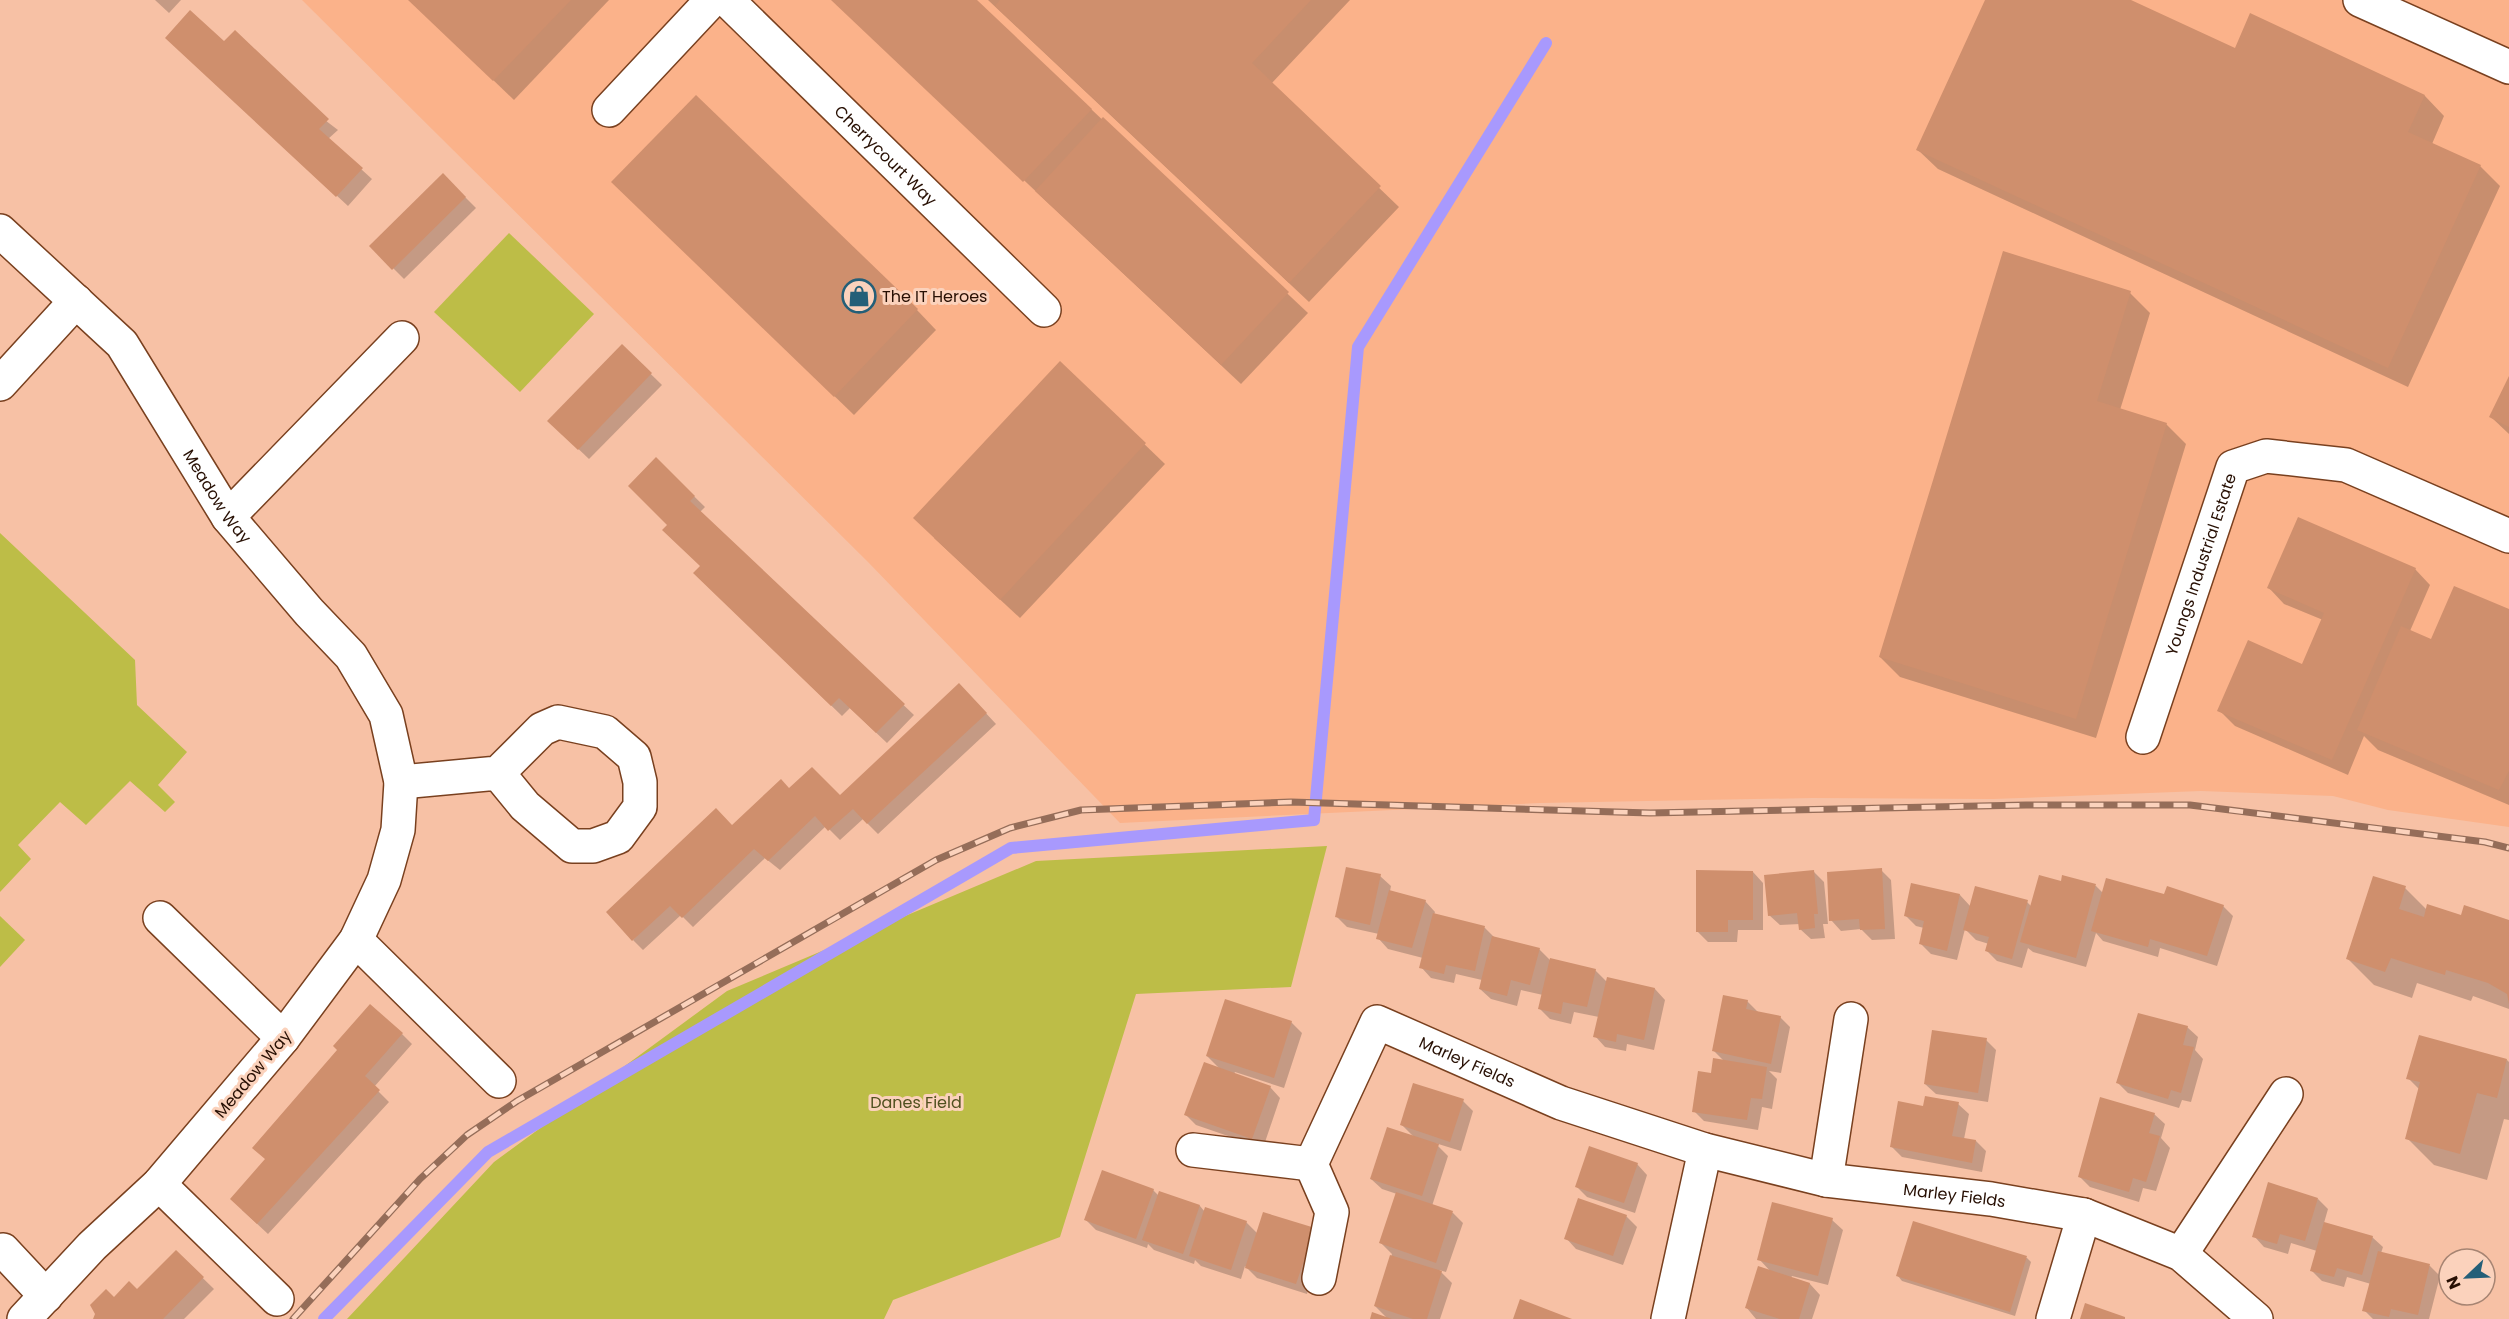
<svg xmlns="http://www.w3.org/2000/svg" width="2509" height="1319" font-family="Poppins,sans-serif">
	<rect width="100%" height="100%" fill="#f7c1a5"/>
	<path fill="#fbb28a" d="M 302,0 L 2509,0 L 2509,827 L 2388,810 L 2333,796 L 2201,791 L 1993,799 L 1812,798 L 1540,803 L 1120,823 L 868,562 Z"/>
	<g fill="#bdbd47">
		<path d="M 509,233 L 594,314 L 520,392 L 434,312 Z"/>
		<path d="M 0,533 L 135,660 L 137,705 L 187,752 L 158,785 L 175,802 L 165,812 L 130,781 L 86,825 L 60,802 L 18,845 L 31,859 L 0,892 Z"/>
		<path d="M 1327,846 L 1291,987 L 1136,994 L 1060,1237 L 893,1300 L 884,1319 L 347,1319 L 494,1162 L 727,991 L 1036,861 Z"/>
		<path d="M 0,916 L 25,940 L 0,967 Z"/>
	</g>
	<g fill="#0003">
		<path d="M 155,0 L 181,0 L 169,13 Z"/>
		<path d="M 410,0 L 609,0 L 514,100 Z"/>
		<path d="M 832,0 L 975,0 L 1308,313 L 1241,384 Z"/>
		<path d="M 988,0 L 1350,0 L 1271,84 L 1399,207 L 1309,302 Z"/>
		<path d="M 1987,0 L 2127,0 L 2235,50 L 2251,15 L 2425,96 L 2444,116 L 2432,144 L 2480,166 L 2500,186 L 2408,387 L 1938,169 L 1918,150 Z"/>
		<path d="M 224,43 L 338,130 L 328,139 L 372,179 L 348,206 L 177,48 Z"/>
		<path d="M 443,175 L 476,208 L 404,279 L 371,246 Z"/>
		<path d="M 633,202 L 917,310 L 936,330 L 854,415 Z"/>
		<path d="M 2130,293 L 2150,313 L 2120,410 L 2166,424 L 2186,444 L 2096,738 L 1900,677 L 1880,657 Z"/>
		<path d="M 622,346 L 662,385 L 589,459 L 549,421 Z"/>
		<path d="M 1060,363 L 1165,464 L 1020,618 L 934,538 Z"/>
		<path d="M 2509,379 L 2509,434 L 2491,417 Z"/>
		<path d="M 656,459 L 705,507 L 700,512 L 914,715 L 887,743 L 850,708 L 842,716 L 695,573 L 702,566 L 669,525 Z"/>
		<path d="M 2415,569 L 2430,585 L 2410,631 L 2432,641 L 2509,611 L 2509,805 L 2378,750 L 2364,736 L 2348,775 L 2235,726 L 2219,710 L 2303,666 L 2323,620 L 2284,604 L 2269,588 Z"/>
		<path d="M 969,695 L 996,724 L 878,834 L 863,819 L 840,840 L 826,826 L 780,870 L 765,858 L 693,927 L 681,915 L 643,950 L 633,940 L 732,827 L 789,790 L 840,797 Z"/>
		<path d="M 1881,870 L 1891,880 L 1895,939 L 1872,940 L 1861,929 L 1841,931 L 1831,920 Z"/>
		<path d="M 1753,872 L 1763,883 L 1763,930 L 1738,930 L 1737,942 L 1708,942 L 1697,931 Z"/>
		<path d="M 1814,872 L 1824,882 L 1828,924 L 1823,924 L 1825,938 L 1811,939 L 1800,929 L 1800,924 L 1780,925 L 1769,915 Z"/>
		<path d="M 1380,876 L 1391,886 L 1390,891 L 1425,901 L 1435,912 L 1434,915 L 1485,928 L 1495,938 L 1539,949 L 1551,961 L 1595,970 L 1607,982 L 1655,989 L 1665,1000 L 1654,1050 L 1627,1044 L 1626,1051 L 1605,1047 L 1595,1036 L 1599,1017 L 1574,1012 L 1571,1024 L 1550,1019 L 1540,1009 L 1543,995 L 1521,990 L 1517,1006 L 1491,999 L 1480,989 L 1482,980 L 1456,974 L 1454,983 L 1431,978 L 1421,967 L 1423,958 L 1388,949 L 1378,938 L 1379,934 L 1347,927 L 1336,916 Z"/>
		<path d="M 2062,883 L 2096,886 L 2103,893 L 2165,896 L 2223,906 L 2233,916 L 2217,966 L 2160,948 L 2158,957 L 2103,941 L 2096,933 L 2086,967 L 2033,952 L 2028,948 L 2022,968 L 1997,961 L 1987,951 L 1989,944 L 1976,940 L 1965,929 L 1957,960 L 1931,954 L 1921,944 L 1924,928 L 1916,926 L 1906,916 L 1960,895 L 1971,907 L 2027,902 L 2032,907 Z"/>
		<path d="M 2405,888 L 2427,910 L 2462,917 L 2509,922 L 2509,1009 L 2473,996 L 2471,1001 L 2417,983 L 2412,998 L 2374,985 L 2347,958 Z"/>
		<path d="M 1747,1001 L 1759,1013 L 1780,1017 L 1790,1027 L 1781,1073 L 1769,1071 L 1777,1079 L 1772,1109 L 1762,1107 L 1758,1130 L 1704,1121 L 1694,1111 L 1712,1075 L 1724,1061 L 1714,1051 Z"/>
		<path d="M 1291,1022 L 1302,1033 L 1284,1088 L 1235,1072 L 1234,1074 L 1270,1087 L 1280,1098 L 1263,1148 L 1196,1125 L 1186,1115 L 1221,1070 L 1207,1056 Z"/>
		<path d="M 2187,1027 L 2198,1037 L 2195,1050 L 2203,1059 L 2191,1102 L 2182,1100 L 2179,1108 L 2128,1093 L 2118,1083 Z"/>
		<path d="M 402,1034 L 412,1044 L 374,1087 L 389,1102 L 268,1234 L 242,1210 L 267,1160 L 339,1050 Z"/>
		<path d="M 1986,1040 L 1996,1050 L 1988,1102 L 1936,1094 L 1925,1084 Z"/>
		<path d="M 2507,1060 L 2509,1062 L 2509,1120 L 2504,1119 L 2487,1180 L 2434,1165 L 2407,1138 L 2420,1090 L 2408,1078 Z"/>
		<path d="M 1463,1101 L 1473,1111 L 1461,1151 L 1435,1143 L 1448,1156 L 1432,1206 L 1453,1213 L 1463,1223 L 1446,1272 L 1439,1270 L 1452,1283 L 1440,1319 L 1388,1319 L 1375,1306 L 1392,1254 L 1381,1243 L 1397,1194 L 1382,1189 L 1371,1179 L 1415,1138 L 1402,1125 Z"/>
		<path d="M 1958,1104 L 1969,1114 L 1964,1139 L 1976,1141 L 1986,1151 L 1982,1172 L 1902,1157 L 1891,1146 L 1925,1108 Z"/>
		<path d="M 2154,1114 L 2165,1124 L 2161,1138 L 2170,1148 L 2156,1191 L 2143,1188 L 2139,1202 L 2090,1187 L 2080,1177 Z"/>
		<path d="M 1637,1164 L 1647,1175 L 1635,1213 L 1587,1197 L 1577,1187 Z"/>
		<path d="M 1153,1190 L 1159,1196 L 1200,1206 L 1205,1212 L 1246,1222 L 1258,1234 L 1324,1240 L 1307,1294 L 1257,1278 L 1245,1266 L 1241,1279 L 1201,1266 L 1195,1260 L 1194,1264 L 1154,1250 L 1148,1244 L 1147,1248 L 1096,1230 L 1086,1220 Z"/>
		<path d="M 2318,1199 L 2328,1209 L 2324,1223 L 2372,1237 L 2383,1247 L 2381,1253 L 2430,1266 L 2440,1276 L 2429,1319 L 2373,1319 L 2364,1310 L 2371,1284 L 2347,1277 L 2344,1287 L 2322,1281 L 2311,1270 L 2317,1251 L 2291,1243 L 2288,1254 L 2264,1247 L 2254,1236 Z"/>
		<path d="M 1626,1216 L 1637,1227 L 1623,1265 L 1576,1249 L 1566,1238 Z"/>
		<path d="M 1832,1220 L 1843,1230 L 1828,1285 L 1792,1276 L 1791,1278 L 1810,1284 L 1820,1295 L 1812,1319 L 1756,1319 L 1746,1307 L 1771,1272 L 1759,1259 Z"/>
		<path d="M 1914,1223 L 2027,1258 L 2031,1262 L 2015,1316 L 1902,1281 L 1898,1276 Z"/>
		<path d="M 176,1252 L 214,1289 L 184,1319 L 94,1319 L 114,1299 L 137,1291 Z"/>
	</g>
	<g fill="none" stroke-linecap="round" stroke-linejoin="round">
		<path stroke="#a899fd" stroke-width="12" d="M 324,1319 L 488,1152 L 1011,848 L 1314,820 L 1358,347 L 1546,43"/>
	</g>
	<g fill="#cf8f6d">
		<path d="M 408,0 L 571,0 L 493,81 Z"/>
		<path d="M 831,0 L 977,0 L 1092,109 L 1023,182 Z"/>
		<path d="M 1000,0 L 1311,0 L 1252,63 L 1381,186 L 1289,283 L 995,6 Z"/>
		<path d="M 1985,0 L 2131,0 L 2235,48 L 2250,13 L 2425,95 L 2408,132 L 2481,165 L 2388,368 L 1916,150 Z"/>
		<path d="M 190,10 L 224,41 L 235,30 L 329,119 L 319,129 L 363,168 L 336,197 L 165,38 Z"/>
		<path d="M 696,95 L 918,309 L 834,397 L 611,182 Z"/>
		<path d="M 1103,117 L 1289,292 L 1221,365 L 1035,191 Z"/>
		<path d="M 443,173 L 466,197 L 392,270 L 369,246 Z"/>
		<path d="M 2003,251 L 2131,291 L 2097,401 L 2167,423 L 2076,719 L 1879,657 Z"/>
		<path d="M 622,344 L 652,373 L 578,450 L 547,421 Z"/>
		<path d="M 1060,361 L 1146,443 L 1000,600 L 913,518 Z"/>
		<path d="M 2509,376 L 2509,427 L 2489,417 Z"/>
		<path d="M 656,457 L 695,496 L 690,501 L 905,704 L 876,733 L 839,698 L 831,706 L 693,573 L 700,566 L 662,530 L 667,525 L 628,486 Z"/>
		<path d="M 2298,517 L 2416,568 L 2332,760 L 2217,711 L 2248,640 L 2302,664 L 2324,613 L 2267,588 Z"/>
		<path d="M 2454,586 L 2509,609 L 2509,771 L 2499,790 L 2357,730 L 2401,626 L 2431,639 Z"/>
		<path d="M 959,683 L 987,713 L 867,824 L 853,809 L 828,831 L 815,816 L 768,861 L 754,849 L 682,918 L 670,906 L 632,941 L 606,912 L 716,808 L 732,825 L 781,779 L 789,788 L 812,767 L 840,795 Z"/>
		<path d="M 1346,867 L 1381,874 L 1370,925 L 1335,917 Z"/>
		<path d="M 1882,868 L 1885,929 L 1860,930 L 1859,919 L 1829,921 L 1827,872 Z"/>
		<path d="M 1696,870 L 1753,871 L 1753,920 L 1728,920 L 1728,932 L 1696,932 Z"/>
		<path d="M 1814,870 L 1818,914 L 1814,914 L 1815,928 L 1799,930 L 1797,913 L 1768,916 L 1764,875 Z"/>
		<path d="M 2039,875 L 2061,881 L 2062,875 L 2096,884 L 2076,958 L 2020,942 Z"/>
		<path d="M 2373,876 L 2406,886 L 2399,909 L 2424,917 L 2427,904 L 2461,915 L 2464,905 L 2509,920 L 2509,1004 L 2507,994 L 2488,983 L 2446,970 L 2445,975 L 2391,958 L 2385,972 L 2346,959 Z"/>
		<path d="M 2106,878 L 2164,894 L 2167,886 L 2224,905 L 2207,956 L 2150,939 L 2148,947 L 2091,931 Z"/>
		<path d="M 1911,883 L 1960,894 L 1947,951 L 1919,944 L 1924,921 L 1904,916 Z"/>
		<path d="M 1975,886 L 2028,900 L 2012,959 L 1985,951 L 1989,937 L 1963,930 Z"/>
		<path d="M 1389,890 L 1426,900 L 1412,948 L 1376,939 Z"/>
		<path d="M 1433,913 L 1485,926 L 1475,971 L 1446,965 L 1444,974 L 1419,968 Z"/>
		<path d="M 1492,936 L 1540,948 L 1530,985 L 1511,980 L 1507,996 L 1479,989 Z"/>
		<path d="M 1550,958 L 1596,969 L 1587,1007 L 1563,1002 L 1561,1014 L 1538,1009 Z"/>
		<path d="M 1607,977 L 1655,988 L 1644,1040 L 1617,1034 L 1616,1042 L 1593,1037 Z"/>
		<path d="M 1723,995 L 1748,1000 L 1746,1009 L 1781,1016 L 1771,1064 L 1712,1051 Z"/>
		<path d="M 1225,999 L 1292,1021 L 1274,1078 L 1206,1056 Z"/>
		<path d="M 370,1004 L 403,1033 L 365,1076 L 380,1090 L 257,1224 L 230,1199 L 265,1159 L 252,1148 L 337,1050 L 333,1046 Z"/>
		<path d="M 2138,1013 L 2188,1026 L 2183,1045 L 2194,1047 L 2190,1061 L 2181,1093 L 2171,1090 L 2168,1099 L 2116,1083 Z"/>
		<path d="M 1932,1030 L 1987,1038 L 1978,1093 L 1924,1084 Z"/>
		<path d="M 2419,1035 L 2507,1059 L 2497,1098 L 2477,1093 L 2460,1154 L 2405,1139 L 2420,1082 L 2406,1079 Z"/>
		<path d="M 1713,1058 L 1767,1067 L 1762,1099 L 1751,1098 L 1747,1120 L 1692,1112 L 1698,1071 L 1711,1073 Z"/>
		<path d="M 1204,1062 L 1271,1086 L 1252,1139 L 1184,1115 Z"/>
		<path d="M 1413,1083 L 1464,1099 L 1450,1142 L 1400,1125 Z"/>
		<path d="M 1925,1096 L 1959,1102 L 1952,1136 L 1976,1140 L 1972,1163 L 1890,1147 L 1898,1101 L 1923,1106 Z"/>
		<path d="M 2100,1097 L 2155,1113 L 2149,1133 L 2160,1136 L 2154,1157 L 2146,1182 L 2133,1178 L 2129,1192 L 2078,1177 Z"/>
		<path d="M 1387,1127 L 1439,1144 L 1422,1196 L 1370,1179 Z"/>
		<path d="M 1589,1146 L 1638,1163 L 1624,1203 L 1575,1187 Z"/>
		<path d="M 1102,1170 L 1154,1189 L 1136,1239 L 1084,1220 Z"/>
		<path d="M 2268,1182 L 2318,1198 L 2305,1241 L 2280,1234 L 2277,1244 L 2252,1237 Z"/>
		<path d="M 1159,1191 L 1200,1205 L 1183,1254 L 1142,1240 Z"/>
		<path d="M 1396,1192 L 1453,1211 L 1436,1263 L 1379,1243 Z"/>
		<path d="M 1578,1198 L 1627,1215 L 1613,1256 L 1564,1239 Z"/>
		<path d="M 1772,1202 L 1833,1218 L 1818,1276 L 1757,1260 Z"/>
		<path d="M 1205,1207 L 1247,1221 L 1231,1270 L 1189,1256 Z"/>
		<path d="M 1263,1212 L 1315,1228 L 1296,1284 L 1245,1268 Z"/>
		<path d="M 1913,1221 L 2027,1256 L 2010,1312 L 1896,1276 Z"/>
		<path d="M 2324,1222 L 2373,1236 L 2362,1275 L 2337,1268 L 2334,1277 L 2310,1271 Z"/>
		<path d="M 176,1250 L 204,1277 L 163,1319 L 93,1319 L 95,1314 L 90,1305 L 106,1289 L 114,1297 L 129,1281 L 137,1289 Z"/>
		<path d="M 2378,1251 L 2430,1264 L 2418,1315 L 2391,1309 L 2389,1317 L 2362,1311 Z"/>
		<path d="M 1390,1255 L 1442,1271 L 1427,1319 L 1413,1319 L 1374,1306 Z"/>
		<path d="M 1758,1266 L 1810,1283 L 1799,1319 L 1780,1319 L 1745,1308 Z"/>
		<path d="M 1520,1299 L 1572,1319 L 1513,1319 Z"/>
		<path d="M 2085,1303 L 2125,1317 L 2125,1319 L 2080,1319 Z"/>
		<path d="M 1372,1312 L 1392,1319 L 1370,1319 Z"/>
	</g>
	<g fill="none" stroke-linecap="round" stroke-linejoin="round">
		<g stroke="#79401f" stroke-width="36">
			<g id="minor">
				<path id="s1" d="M 727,0 L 1044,310"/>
				<path d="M 2360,0 L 2509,67"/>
				<path d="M 609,110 L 712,0"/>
				<path id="s2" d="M 0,231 L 122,344 L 228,517 L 309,612 L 351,656 L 386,715 L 401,782 L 398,830 L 384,880 L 356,940 L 283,1038 L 159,1184 L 92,1246 L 24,1319"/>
				<path d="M 0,384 L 76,301"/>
				<path d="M 228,517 L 402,338"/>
				<path id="s3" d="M 2143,737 L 2233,467 L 2266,456 L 2346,465 L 2509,536"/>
				<path d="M 401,782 L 498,773 L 542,729 L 558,722 L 605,732 L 634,757 L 640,782 L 640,807 L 618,837 L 593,846 L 572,846 L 525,806 L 498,773"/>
				<path d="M 160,918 L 283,1038"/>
				<path d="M 356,940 L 499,1081"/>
				<path id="s4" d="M 1193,1150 L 1311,1164 L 1377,1022 L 1561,1103 L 1705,1150 L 1826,1180 L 1991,1199 L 2084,1215 L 2181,1254 L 2256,1319"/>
				<path d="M 1311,1164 L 1332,1212 L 1319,1278"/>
				<path d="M 1826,1180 L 1851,1019"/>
				<path d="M 159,1184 L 277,1299"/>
				<path d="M 3,1250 L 46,1296"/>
				<path d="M 2181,1254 L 2286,1094"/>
				<path d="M 1668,1319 L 1705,1150"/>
				<path d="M 2053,1319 L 2084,1215"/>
			</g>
		</g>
		<use href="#minor" stroke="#fff" stroke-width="33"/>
		<g stroke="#956d59" stroke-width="7">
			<path id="rail" d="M 293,1319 L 420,1179 L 467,1135 L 517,1101 L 936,860 L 1010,828 L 1081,810 L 1291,802 L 1650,813 L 2026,805 L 2190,805 L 2485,842 L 2509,848"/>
		</g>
		<use href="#rail" stroke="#fbd2bc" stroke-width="4.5" stroke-dasharray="14" stroke-linecap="butt"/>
	</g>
	<defs>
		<g id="shop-ring" transform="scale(1.725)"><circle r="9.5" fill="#fbd2bc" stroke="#245f78" stroke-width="1.5"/><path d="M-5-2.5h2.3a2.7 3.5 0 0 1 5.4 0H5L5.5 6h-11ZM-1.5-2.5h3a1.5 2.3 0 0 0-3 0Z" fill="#245f78"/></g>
	</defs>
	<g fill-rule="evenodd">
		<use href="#shop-ring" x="859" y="296"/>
	</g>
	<g text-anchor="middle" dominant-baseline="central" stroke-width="6" stroke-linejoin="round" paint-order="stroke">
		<g font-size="16" fill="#270f03" stroke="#fbd2bc">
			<text stroke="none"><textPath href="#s1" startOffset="222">Cherrycourt Way</textPath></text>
			<text stroke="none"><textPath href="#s2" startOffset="346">Meadow Way</textPath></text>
			<text stroke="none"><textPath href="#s3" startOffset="182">Youngs Industrial Estate</textPath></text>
			<text stroke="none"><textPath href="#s4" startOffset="374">Marley Fields</textPath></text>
			<text transform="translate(253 1074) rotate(-50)">Meadow Way</text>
			<text stroke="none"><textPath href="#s4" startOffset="882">Marley Fields</textPath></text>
		</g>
		<g font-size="16" fill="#270f03" stroke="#fbd2bc" text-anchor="start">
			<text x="882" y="296">The IT Heroes</text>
		</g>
		<g font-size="16" fill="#50501f" stroke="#fbd2bc">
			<text x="916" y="1102">Danes Field</text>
		</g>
	</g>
	<g transform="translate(2467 1277) rotate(247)"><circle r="28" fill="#fbd2bc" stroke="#a68472" stroke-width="1.5"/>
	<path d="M0-4.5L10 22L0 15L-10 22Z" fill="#245f78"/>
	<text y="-9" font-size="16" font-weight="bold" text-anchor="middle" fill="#270f03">N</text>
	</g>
</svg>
